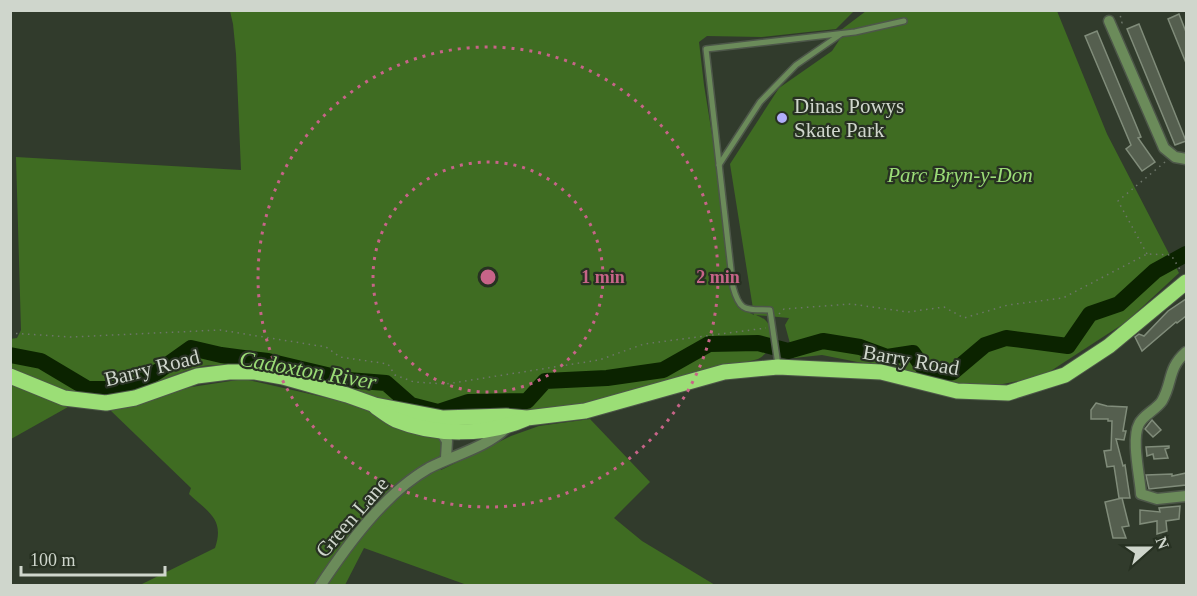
<svg xmlns="http://www.w3.org/2000/svg" width="1197" height="596" font-family="Georgia,serif">
	<rect width="100%" height="100%" fill="#313b2c"/>
	<g fill="#3f6c22">
		<path d="M 230,11 L 854,11 L 836,29 L 762,37 L 707,36 L 699,42 L 704,85 L 720,184 L 730,287 L 738,307 L 754,315 L 730,164 L 779,88 L 832,51 L 840,39 L 841,30 L 866,11 L 1057,11 L 1107,134 L 1179,273 L 1126,322 L 1043,376 L 978,389 L 903,371 L 822,355 L 794,358 L 785,325 L 789,318 L 756,315 C 758,316 764,318 767,322 C 778,334 771,353 758,359 L 582,406 L 528,412 L 464,415 L 391,402 L 354,390 L 214,365 C 190,365 160,383 136,391 C 94,405 50,386 11,373 L 10,339 L 17,338 L 21,330 L 16,157 L 241,170 L 236,54 L 233,24 Z"/>
		<path d="M 244,379 L 358,405 L 437,436 L 443,442 L 443,453 L 436,462 L 441,470 L 511,436 L 539,426 L 590,419 L 650,482 L 614,518 L 642,541 L 715,585 L 467,585 L 364,548 L 345,585 L 140,585 L 215,548 C 225,519 208,512 189,494 L 191,488 L 109,409 L 185,388 Z"/>
		<path d="M 11,384 L 68,407 L 11,439 Z"/>
	</g>
	<g fill="none" stroke-linecap="round" stroke-linejoin="round">
		<path stroke="#0b2300" stroke-width="16" d="M 10,355 L 41,361 L 88,389 L 130,389 L 160,370 L 191,348 L 221,355 L 268,361 L 348,380 L 386,383 L 411,405 L 438,412 L 468,402 L 527,401 L 545,381 L 607,378 L 663,370 L 709,344 L 758,343 L 788,351 L 823,341 L 860,347 L 887,357 L 913,353 L 929,376 L 953,372 L 985,345 L 1006,338 L 1068,346 L 1090,314 L 1119,304 L 1155,271 L 1186,254"/>
	</g>
	<g fill="#555f4f" stroke="#808c7a" stroke-width="1.5">
		<path d="M 1179,14 L 1186,32 L 1186,63 L 1168,19 Z"/>
		<path d="M 1139,24 L 1186,141 L 1175,145 L 1127,29 Z"/>
		<path d="M 1097,31 L 1141,137 L 1138,138 L 1155,162 L 1142,171 L 1126,149 L 1131,145 L 1085,36 Z"/>
		<path d="M 1186,299 L 1186,316 L 1177,323 L 1176,322 L 1142,351 L 1135,337 L 1139,334 L 1144,336 L 1168,311 Z"/>
		<path d="M 1096,403 L 1107,406 L 1127,407 L 1123,431 L 1126,431 L 1124,440 L 1116,439 L 1123,466 L 1125,465 L 1128,485 L 1130,498 L 1122,498 L 1129,526 L 1122,527 L 1126,538 L 1113,538 L 1105,502 L 1122,498 L 1119,498 L 1114,466 L 1107,467 L 1104,451 L 1111,450 L 1112,421 L 1108,421 L 1108,419 L 1091,419 L 1091,410 Z"/>
		<path d="M 1152,420 L 1161,430 L 1153,437 L 1145,429 Z"/>
		<path d="M 1169,446 L 1169,448 L 1165,449 L 1168,458 L 1154,459 L 1153,454 L 1147,456 L 1146,447 Z"/>
		<path d="M 1186,473 L 1186,485 L 1149,489 L 1146,475 L 1172,474 L 1172,476 Z"/>
		<path d="M 1180,506 L 1179,519 L 1166,521 L 1167,531 L 1157,534 L 1157,521 L 1140,524 L 1140,510 L 1160,512 L 1159,508 Z"/>
	</g>
	<g fill="none" stroke-linecap="round" stroke-linejoin="round">
		<g stroke="#4d5749" stroke-width="8">
			<g id="service">
				<path d="M 719,165 L 760,102 L 796,65 L 841,34"/>
				<path d="M 778,365 L 770,310 C 746,309 740,313 733,287 L 706,49 L 855,32 L 904,21"/>
			</g>
		</g>
		<g stroke="#4d5749" stroke-width="13">
			<g id="minor">
				<path d="M 1109,21 L 1164,148 L 1175,157 L 1186,159"/>
				<path d="M 1186,352 C 1167,369 1173,382 1162,401 C 1156,410 1143,415 1139,424 C 1131,439 1140,477 1141,494 L 1157,499 L 1186,496"/>
				<path d="M 440,430 L 447,441 L 446,458"/>
				<path d="M 320,586 C 348,544 385,493 429,468 C 452,456 487,447 506,428"/>
			</g>
		</g>
		<g stroke="#4d5749" stroke-width="17">
			<g id="primary">
				<path d="M 10,376 L 64,398 L 106,403 L 135,398 L 197,376 L 229,372 L 255,372 L 283,377 L 347,395 L 375,405 L 443,418 L 506,416 L 527,418 L 585,411 L 724,372 L 778,367 L 881,372 L 957,391 L 1008,393 L 1065,375 L 1109,346 L 1186,282"/>
				<path d="M 376,407 C 382,411 389,417 396,420 C 435,436 486,436 525,419"/>
			</g>
		</g>
		<g stroke="#6d7669" stroke-width="1.5" stroke-dasharray="1.5 4.5" stroke-linecap="butt">
			<path d="M 1119,10 L 1122,23 L 1121,23"/>
			<path d="M 1147,254 L 1118,201 L 1165,162"/>
			<path d="M 779,314 L 784,309 L 851,304 L 908,312 L 944,307 L 964,318 L 1008,305 L 1063,298 L 1147,254 L 1171,255 L 1181,271"/>
			<path d="M 10,333 L 71,337 L 220,330 L 326,347 L 340,357 L 388,364 L 395,375 L 414,382 L 446,384 L 599,360 L 644,344 L 766,328"/>
		</g>
		<use href="#service" stroke="#6b8b5a" stroke-width="5"/>
		<use href="#minor" stroke="#6b8b5a" stroke-width="10"/>
		<use href="#primary" stroke="#9bde76" stroke-width="15"/>
	</g>
	<g fill="none" stroke="#c76488" stroke-width="3" stroke-dasharray="3 6">
		<circle cx="488" cy="277" r="115"/>
		<circle cx="488" cy="277" r="230"/>
	</g>
	<circle fill="#b0aefa" stroke="#273122" stroke-width="2" cx="782" cy="118" r="6"/>
	<g text-anchor="middle" dominant-baseline="central" stroke-width="4.5" stroke-linejoin="round" paint-order="stroke">
		<g font-size="21" fill="#cfd6cc" stroke="#273122" text-anchor="start">
			<text x="794" y="106">Dinas Powys<tspan x="794" dy="24">Skate Park</tspan></text>
		</g>
		<g font-size="21" font-style="italic" fill="#9bdc77" stroke="#273122">
			<text x="960" y="175">Parc Bryn-y-Don</text>
		</g>
		<g font-size="21" fill="#cfd6cc" stroke="#273122">
			<text transform="translate(911 360) rotate(10)">Barry Road</text>
			<text transform="translate(152 368) rotate(-14)">Barry Road</text>
			<text transform="translate(352 517) rotate(-49)">Green Lane</text>
		</g>
		<g font-size="22" font-style="italic" fill="#9adb75" stroke="#273122">
			<text transform="translate(308 370) rotate(10)">Cadoxton River</text>
		</g>
	</g>
	<circle cx="488" cy="277" r="9" fill="#c76488" stroke="#273122" stroke-width="3"/>
	<g font-size="18" text-anchor="middle" font-weight="bold" fill="#c76488" stroke="#273122" stroke-width="4.5" stroke-linejoin="round" paint-order="stroke">
		<text x="603" y="283">1 min</text>
		<text x="718" y="283">2 min</text>
	</g>
	<rect width="1197" height="596" fill="none" stroke="#cfd6cc" stroke-width="24"/>
	<g transform="translate(1149 548) rotate(69)" stroke="#273122" stroke-width="4.5" paint-order="stroke">
	<path d="M0-4.5L10 22L0 15L-10 22Z" fill="#cfd6cc"/>
	<text y="-9" font-size="16" font-weight="bold" text-anchor="middle" fill="#cfd6cc">N</text>
	</g>
	<path d="M21 566v9h144v-9" fill="none" stroke="#cfd6cc" stroke-width="3"/>
	<text x="30" y="566" font-size="18" fill="#cfd6cc" stroke="#273122" stroke-width="4.5" paint-order="stroke">100 m</text>
</svg>
